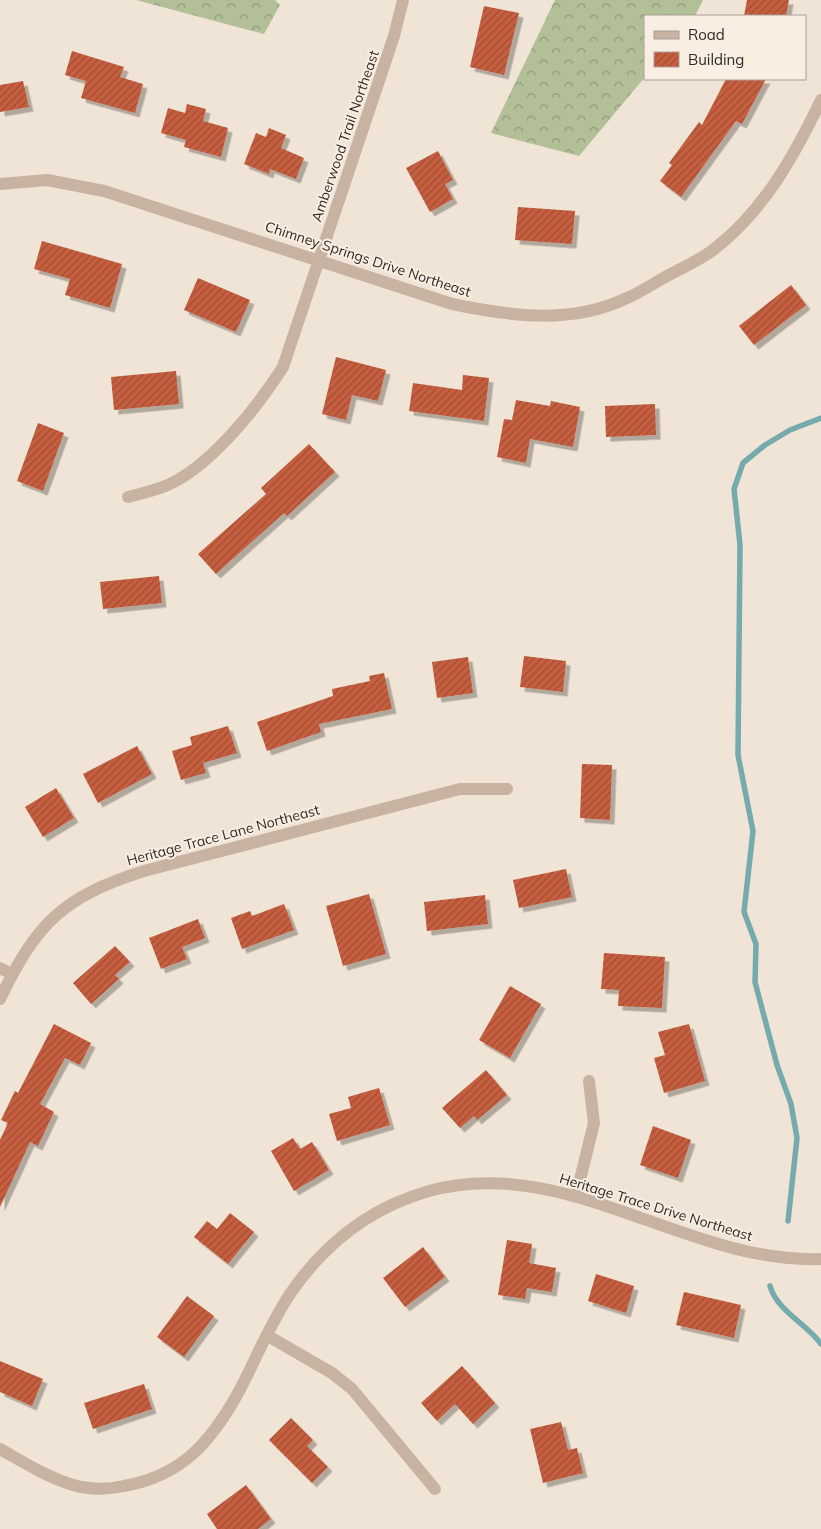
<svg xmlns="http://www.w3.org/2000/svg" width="821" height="1529" font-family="Mulish,sans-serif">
	<defs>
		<pattern id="forest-crowns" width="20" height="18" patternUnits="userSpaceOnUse" patternTransform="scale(1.25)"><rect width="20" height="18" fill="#b2bf97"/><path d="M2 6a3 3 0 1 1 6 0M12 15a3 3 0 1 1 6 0" fill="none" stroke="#919b7b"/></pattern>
		<pattern id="building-hatch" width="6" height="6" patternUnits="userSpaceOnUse" patternTransform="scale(1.25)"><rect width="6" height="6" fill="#c65e3f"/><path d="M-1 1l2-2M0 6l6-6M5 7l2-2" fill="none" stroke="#a14e35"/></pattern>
		<filter id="shadow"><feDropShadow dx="4.5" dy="4.5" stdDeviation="0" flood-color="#0004"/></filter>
	</defs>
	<rect width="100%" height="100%" fill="#f0e4d6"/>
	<g fill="url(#forest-crowns)">
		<path d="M 136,0 L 275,0 L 280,5 L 264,34 Z"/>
		<path d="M 555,0 L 703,0 L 695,16 L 645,16 L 645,77 L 579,156 L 491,133 Z"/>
	</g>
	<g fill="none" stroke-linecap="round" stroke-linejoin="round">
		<g stroke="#76abad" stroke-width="5.5">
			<path d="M 788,1221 L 797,1138 L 791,1104 L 777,1065 L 755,982 L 756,944 L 744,912 L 753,831 L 738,755 L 740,545 L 734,489 L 743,463 L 765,445 L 790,430 L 821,418"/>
			<path d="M 770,1286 C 777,1311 807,1324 821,1344"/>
		</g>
	</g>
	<g fill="url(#building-hatch)" filter="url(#shadow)">
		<path d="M 747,0 L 789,0 L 786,16 L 744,16 Z"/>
		<path d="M 484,6 L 519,13 L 504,75 L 470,67 Z"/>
		<path d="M 72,51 L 124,67 L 120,77 L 143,84 L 135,113 L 81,98 L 86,81 L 65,75 Z"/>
		<path d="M 726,79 L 766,79 L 742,124 L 736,121 L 681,197 L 660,181 L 672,165 L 669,163 L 699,122 L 702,125 Z"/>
		<path d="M 23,81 L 29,107 L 0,112 L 0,85 Z"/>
		<path d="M 187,104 L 206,109 L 203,121 L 228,128 L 221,157 L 184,147 L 186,140 L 161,133 L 168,108 L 185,113 Z"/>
		<path d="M 269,128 L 286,135 L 281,148 L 304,158 L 296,179 L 270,169 L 269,174 L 244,164 L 256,133 L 266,137 Z"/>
		<path d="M 438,151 L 453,180 L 445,184 L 453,199 L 430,212 L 406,168 Z"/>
		<path d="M 518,207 L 575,211 L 572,244 L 515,240 Z"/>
		<path d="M 42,241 L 122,264 L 110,308 L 65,295 L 70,279 L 34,269 Z"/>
		<path d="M 198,278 L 250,300 L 236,332 L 184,310 Z"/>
		<path d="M 791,285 L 806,305 L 754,345 L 739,326 Z"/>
		<path d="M 336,357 L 386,370 L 378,401 L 352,395 L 346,420 L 322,414 Z"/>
		<path d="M 176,371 L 179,404 L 114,410 L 111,377 Z"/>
		<path d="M 463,375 L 489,378 L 484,421 L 409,411 L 413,383 L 462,390 Z"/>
		<path d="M 516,400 L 550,406 L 551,401 L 580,407 L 573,447 L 530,439 L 526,463 L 497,457 L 504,419 L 512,420 Z"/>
		<path d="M 655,404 L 656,435 L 606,437 L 605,406 Z"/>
		<path d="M 38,423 L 64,433 L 43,491 L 17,481 Z"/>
		<path d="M 309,444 L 335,472 L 287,516 L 284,513 L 216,574 L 198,554 L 266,494 L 261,488 Z"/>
		<path d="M 159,576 L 162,603 L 103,609 L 100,582 Z"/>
		<path d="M 524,656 L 566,661 L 563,692 L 520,687 Z"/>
		<path d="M 468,657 L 473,693 L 437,698 L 432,662 Z"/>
		<path d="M 384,673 L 392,709 L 319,724 L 321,732 L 267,751 L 257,722 L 333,696 L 332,689 L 370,681 L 369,676 Z"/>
		<path d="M 228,726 L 237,753 L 203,763 L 206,773 L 181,780 L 172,751 L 192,745 L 190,737 Z"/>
		<path d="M 137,746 L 152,774 L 98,803 L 83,774 Z"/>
		<path d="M 582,764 L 612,765 L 610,820 L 580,818 Z"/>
		<path d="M 56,788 L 74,818 L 43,837 L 25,807 Z"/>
		<path d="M 566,869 L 572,897 L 519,908 L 513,880 Z"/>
		<path d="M 369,894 L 386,954 L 343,966 L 326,906 Z"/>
		<path d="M 485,895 L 488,924 L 427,931 L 424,902 Z"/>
		<path d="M 284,904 L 294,930 L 242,949 L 231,918 L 250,911 L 252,916 Z"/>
		<path d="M 198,919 L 205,938 L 182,947 L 187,959 L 161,969 L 149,938 Z"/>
		<path d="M 115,946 L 130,962 L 115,975 L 119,979 L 91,1004 L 73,983 Z"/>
		<path d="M 604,953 L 665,957 L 662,1008 L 618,1006 L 619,990 L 601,989 Z"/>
		<path d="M 510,986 L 541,1004 L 510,1058 L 479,1040 Z"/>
		<path d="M 54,1024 L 91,1043 L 80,1065 L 65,1058 L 40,1104 L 54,1112 L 38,1146 L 30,1142 L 0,1207 L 0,1140 L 8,1123 L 1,1120 L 15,1091 L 18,1093 Z"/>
		<path d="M 689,1024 L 705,1081 L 664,1093 L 654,1058 L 665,1055 L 658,1032 Z"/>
		<path d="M 486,1070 L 507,1095 L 477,1120 L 474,1116 L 460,1128 L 442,1108 Z"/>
		<path d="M 379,1088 L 390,1125 L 337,1141 L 329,1114 L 351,1108 L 348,1097 Z"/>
		<path d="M 653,1126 L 691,1140 L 678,1178 L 640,1165 Z"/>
		<path d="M 293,1138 L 300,1149 L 312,1142 L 329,1170 L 294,1191 L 271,1151 Z"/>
		<path d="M 230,1213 L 254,1232 L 228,1264 L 194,1237 L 207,1221 L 217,1229 Z"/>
		<path d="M 507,1240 L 532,1244 L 529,1263 L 556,1268 L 552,1292 L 527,1288 L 525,1299 L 498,1295 Z"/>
		<path d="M 423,1247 L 445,1277 L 405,1307 L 383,1278 Z"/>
		<path d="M 596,1274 L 634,1286 L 626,1313 L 588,1301 Z"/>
		<path d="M 684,1292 L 741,1305 L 734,1338 L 676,1325 Z"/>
		<path d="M 187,1296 L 214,1316 L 184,1357 L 157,1337 Z"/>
		<path d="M 0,1361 L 43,1379 L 32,1406 L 0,1392 Z"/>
		<path d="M 462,1366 L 495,1403 L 473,1424 L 455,1404 L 437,1421 L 421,1403 Z"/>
		<path d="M 144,1384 L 152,1409 L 93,1429 L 84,1403 Z"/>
		<path d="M 291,1418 L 313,1440 L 307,1446 L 328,1467 L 312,1483 L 269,1440 Z"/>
		<path d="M 561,1422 L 568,1450 L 577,1448 L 583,1473 L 543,1483 L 530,1429 Z"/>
		<path d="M 246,1485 L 271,1519 L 258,1529 L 217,1529 L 207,1514 Z"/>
	</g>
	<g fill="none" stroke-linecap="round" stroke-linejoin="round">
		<g stroke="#c8b3a3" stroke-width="12">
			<path d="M 0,184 L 47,180 L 104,191 L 452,304 C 510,316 571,325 627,298 C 641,292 654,283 667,276 C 682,268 700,260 713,250 C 764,211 794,156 821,100"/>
			<path d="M 128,497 C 142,493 159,490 172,483 C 214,462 258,406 283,367 L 394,36 L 403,0"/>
			<path d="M 0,968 L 12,974"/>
			<path d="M 0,999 C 37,923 62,897 144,871 L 460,789 L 507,789"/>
			<path d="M 576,1196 L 594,1123 L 589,1081"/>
			<path d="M 268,1336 L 332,1373 L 352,1389 L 435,1489"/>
			<path d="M 0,1449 C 23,1462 45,1476 70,1484 C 88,1490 105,1490 124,1486 C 181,1476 210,1443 237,1395 C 255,1362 269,1325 290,1294 C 324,1244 369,1208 429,1191 C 566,1153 686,1264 821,1259"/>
		</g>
	</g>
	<g text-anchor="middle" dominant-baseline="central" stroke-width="4" stroke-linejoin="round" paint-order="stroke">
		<g font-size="14" fill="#332925" stroke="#f8eee2">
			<text transform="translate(345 136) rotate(-71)">Amberwood Trail Northeast</text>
			<text transform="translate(368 259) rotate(18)">Chimney Springs Drive Northeast</text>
			<text transform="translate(223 835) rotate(-15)">Heritage Trace Lane Northeast</text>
			<text transform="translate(656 1207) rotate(17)">Heritage Trace Drive Northeast</text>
		</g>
	</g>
	<rect x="644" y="15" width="162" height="65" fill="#f8eee2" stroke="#a99f96"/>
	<rect x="654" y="31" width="25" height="8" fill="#c8b3a3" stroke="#a99f96"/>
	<text x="688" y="40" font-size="15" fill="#332925">Road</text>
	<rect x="654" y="52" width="25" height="15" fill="url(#building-hatch)" stroke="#a99f96"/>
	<text x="688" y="65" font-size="15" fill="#332925">Building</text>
</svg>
